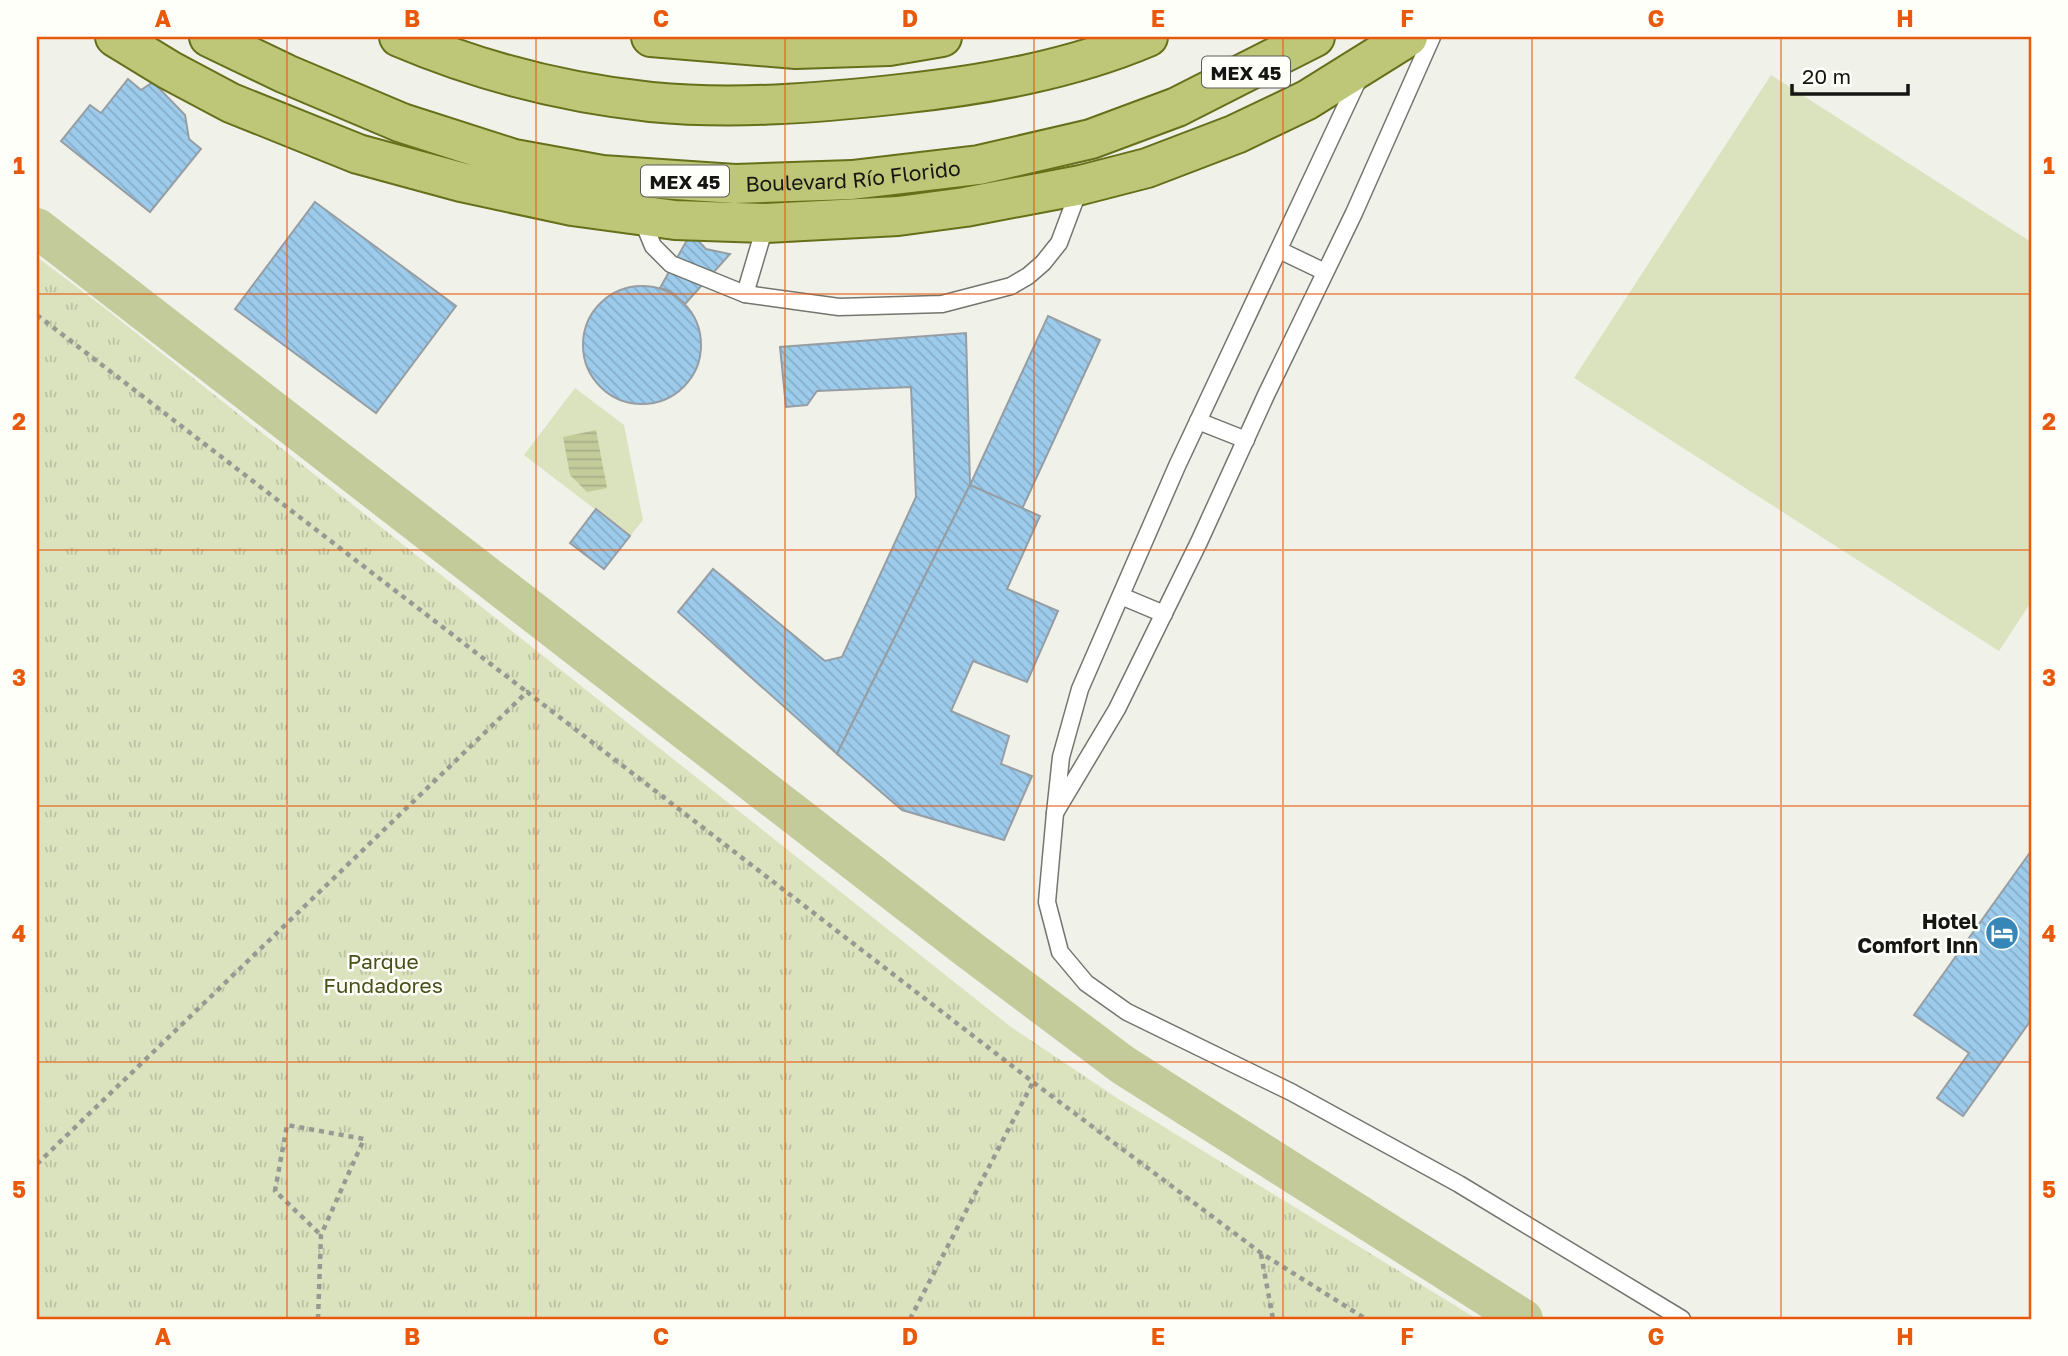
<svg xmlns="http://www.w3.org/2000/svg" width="2068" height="1356" font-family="'Golos Text',sans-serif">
	<defs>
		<pattern id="park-tufts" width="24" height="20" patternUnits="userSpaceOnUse" patternTransform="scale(1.75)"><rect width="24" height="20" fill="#dbe2be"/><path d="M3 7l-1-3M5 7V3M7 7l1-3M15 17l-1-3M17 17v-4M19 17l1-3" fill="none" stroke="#bbc1a2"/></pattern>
		<pattern id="water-rules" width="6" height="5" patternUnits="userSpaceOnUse" patternTransform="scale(1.75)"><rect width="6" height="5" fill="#c3cb9a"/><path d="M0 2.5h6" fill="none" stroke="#a7ad84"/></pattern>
		<pattern id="building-back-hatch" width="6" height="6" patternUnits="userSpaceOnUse" patternTransform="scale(1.75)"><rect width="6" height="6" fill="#9dcbeb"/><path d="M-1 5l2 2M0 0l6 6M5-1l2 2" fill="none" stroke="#86adc9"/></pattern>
	</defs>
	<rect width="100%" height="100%" fill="#f0f2ea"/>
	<path fill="url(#park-tufts)" d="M 37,257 L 106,309 L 1011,1027 L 1117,1098 L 1477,1319 L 37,1319 Z"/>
	<g fill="#dbe2be">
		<path d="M 1771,75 L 2031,242 L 2031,602 L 1999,651 L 1574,378 Z"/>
		<path d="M 575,388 L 624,425 L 643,520 L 630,536 L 524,455 Z"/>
	</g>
	<path fill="url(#water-rules)" d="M 596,430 L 607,488 L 587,492 L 570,475 L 563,437 Z"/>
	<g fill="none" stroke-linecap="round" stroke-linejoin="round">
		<path stroke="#c3cb9a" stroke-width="40" d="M 37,228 L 967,948 L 1123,1065 L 1523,1319"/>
	</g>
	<g fill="url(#building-back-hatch)" stroke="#979ea3" stroke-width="2">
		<path d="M 128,79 L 141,90 L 153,82 L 185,115 L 189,139 L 201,149 L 150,212 L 61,141 L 90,105 L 101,113 Z"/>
		<path d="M 315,202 L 456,306 L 376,413 L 235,309 Z"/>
		<path d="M 691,233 L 706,249 L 730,254 L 685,304 L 670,291 L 660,288 Z"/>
		<circle cx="642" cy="345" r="59"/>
		<path d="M 1048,316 L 1100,340 L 1022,509 L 970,485 Z"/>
		<path d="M 966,333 L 970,485 L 837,754 L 678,612 L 713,569 L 825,661 L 842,657 L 916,497 L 911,387 L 817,391 L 807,405 L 786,407 L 780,347 Z"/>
		<path d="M 970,485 L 1040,516 L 1007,589 L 1058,611 L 1027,682 L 973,661 L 951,711 L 1009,736 L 1001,764 L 1032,776 L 1004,840 L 902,810 L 837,754 Z"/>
		<path d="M 596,509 L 630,536 L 604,569 L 570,543 Z"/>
		<path d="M 2031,851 L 2031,1020 L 1963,1116 L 1937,1098 L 1969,1053 L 1914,1015 Z"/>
	</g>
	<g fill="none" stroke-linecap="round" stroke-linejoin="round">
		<g stroke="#73756e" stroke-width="19">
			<g id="lane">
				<path d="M 1360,76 L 1177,466 L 1080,689 L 1061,757 L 1055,813 L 1117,709 L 1199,542 L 1266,395 L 1354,213 L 1432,37"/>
				<path d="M 641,217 L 653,246 L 671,264 L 745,294 L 839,307 L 942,304 L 1011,286 L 1028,276 L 1043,263 L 1059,243 L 1080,187"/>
				<path d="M 1279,250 L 1325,272"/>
				<path d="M 745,294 L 766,223"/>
				<path d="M 1198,421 L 1246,440"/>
				<path d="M 1121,596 L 1164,614"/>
				<path d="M 1055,813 L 1047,902 L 1060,952 L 1086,983 L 1127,1012 L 1291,1092 L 1459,1184 L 1682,1319"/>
			</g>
		</g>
		<g stroke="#666f1a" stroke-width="42">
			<g id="primary">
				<path d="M 115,37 L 169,70 L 231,103 L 358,154 L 461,182 L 572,206 L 675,220 L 766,223 L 898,216 L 965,207 L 1081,185 L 1147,168 L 1236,134 L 1307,100 L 1408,37"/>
				<path id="s1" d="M 209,37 L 286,74 L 402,123 L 514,159 L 602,175 L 735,184 L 852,180 L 979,165 L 1091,139 L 1177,107 L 1315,37"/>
				<path d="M 399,37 C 479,71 565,93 651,102 C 734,110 818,103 900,94 C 984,85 1070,70 1148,37"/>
				<path d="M 651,37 L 796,49 L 889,46 L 942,37"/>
			</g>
		</g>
		<g stroke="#989993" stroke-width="4.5" stroke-dasharray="5 5" stroke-linecap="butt">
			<path d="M 37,315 L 527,692"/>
			<path d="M 37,1164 L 527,692 L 1033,1082 L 1261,1253 L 1366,1319"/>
			<path d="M 1261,1254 L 1273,1319"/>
			<path d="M 318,1319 L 321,1235 L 364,1139 L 287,1125 L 275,1191 L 321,1235"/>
			<path d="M 910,1319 L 1033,1082"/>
		</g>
		<use href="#lane" stroke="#fff" stroke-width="16"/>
		<use href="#primary" stroke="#bec677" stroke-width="38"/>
	</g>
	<path fill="none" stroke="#e8590c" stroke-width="2" stroke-opacity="0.55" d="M 287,37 L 287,1319M 536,37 L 536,1319M 785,37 L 785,1319M 1034,37 L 1034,1319M 1283,37 L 1283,1319M 1532,37 L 1532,1319M 1781,37 L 1781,1319M 37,294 L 2031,294M 37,550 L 2031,550M 37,806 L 2031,806M 37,1062 L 2031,1062"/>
	<defs>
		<g id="hotel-disc" transform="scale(1.75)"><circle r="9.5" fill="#3686b7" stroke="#fefff9"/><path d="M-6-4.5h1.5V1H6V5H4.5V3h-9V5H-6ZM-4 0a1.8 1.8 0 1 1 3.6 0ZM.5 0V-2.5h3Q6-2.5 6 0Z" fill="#fff"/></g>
	</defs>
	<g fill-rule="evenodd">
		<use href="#hotel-disc" x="2002" y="933"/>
	</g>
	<g text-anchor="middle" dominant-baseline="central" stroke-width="5" stroke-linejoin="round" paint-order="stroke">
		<g fill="#fefff9" stroke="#5b5b58" stroke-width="2">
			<rect x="1202" y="56.5" width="88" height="31" rx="5"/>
			<rect x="641" y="165.5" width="88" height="31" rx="5"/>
		</g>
		<g font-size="19" font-weight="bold" fill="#151513">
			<text x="1246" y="72">MEX 45</text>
			<text x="685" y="181">MEX 45</text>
		</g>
		<g font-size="21" fill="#151513" stroke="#fefff9">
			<text stroke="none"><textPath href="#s1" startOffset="670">Boulevard Río Florido</textPath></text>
		</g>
		<g font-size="21" font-weight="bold" fill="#151513" stroke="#fefff9" text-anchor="end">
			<text x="1978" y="921">Hotel<tspan x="1978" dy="24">Comfort Inn</tspan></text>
		</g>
		<g font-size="21" fill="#484f18" stroke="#fefff9">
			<text x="383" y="961">Parque<tspan x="383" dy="24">Fundadores</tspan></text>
		</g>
	</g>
	<rect width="2068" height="1356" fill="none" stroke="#fefff9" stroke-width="77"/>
	<path d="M1792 84v10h116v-10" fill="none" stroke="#151513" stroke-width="3.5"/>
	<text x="1802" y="84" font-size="21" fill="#151513" stroke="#fefff9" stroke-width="5" paint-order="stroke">20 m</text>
	<rect x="38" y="38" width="1992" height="1280" fill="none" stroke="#e8590c" stroke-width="2.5"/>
	<g font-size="23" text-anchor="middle" font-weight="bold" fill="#e8590c">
		<text x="163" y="27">A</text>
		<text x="412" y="27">B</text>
		<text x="661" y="27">C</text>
		<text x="910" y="27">D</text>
		<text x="1158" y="27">E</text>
		<text x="1407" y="27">F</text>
		<text x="1656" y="27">G</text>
		<text x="1905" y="27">H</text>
		<text x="19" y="174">1</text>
		<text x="2049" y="174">1</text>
		<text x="19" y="430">2</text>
		<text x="2049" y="430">2</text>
		<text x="19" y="686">3</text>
		<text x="2049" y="686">3</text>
		<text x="19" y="942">4</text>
		<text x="2049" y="942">4</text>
		<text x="19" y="1198">5</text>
		<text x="2049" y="1198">5</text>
		<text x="163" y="1345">A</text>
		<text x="412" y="1345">B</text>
		<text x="661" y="1345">C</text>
		<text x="910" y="1345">D</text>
		<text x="1158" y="1345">E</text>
		<text x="1407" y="1345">F</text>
		<text x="1656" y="1345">G</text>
		<text x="1905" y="1345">H</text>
	</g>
</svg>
